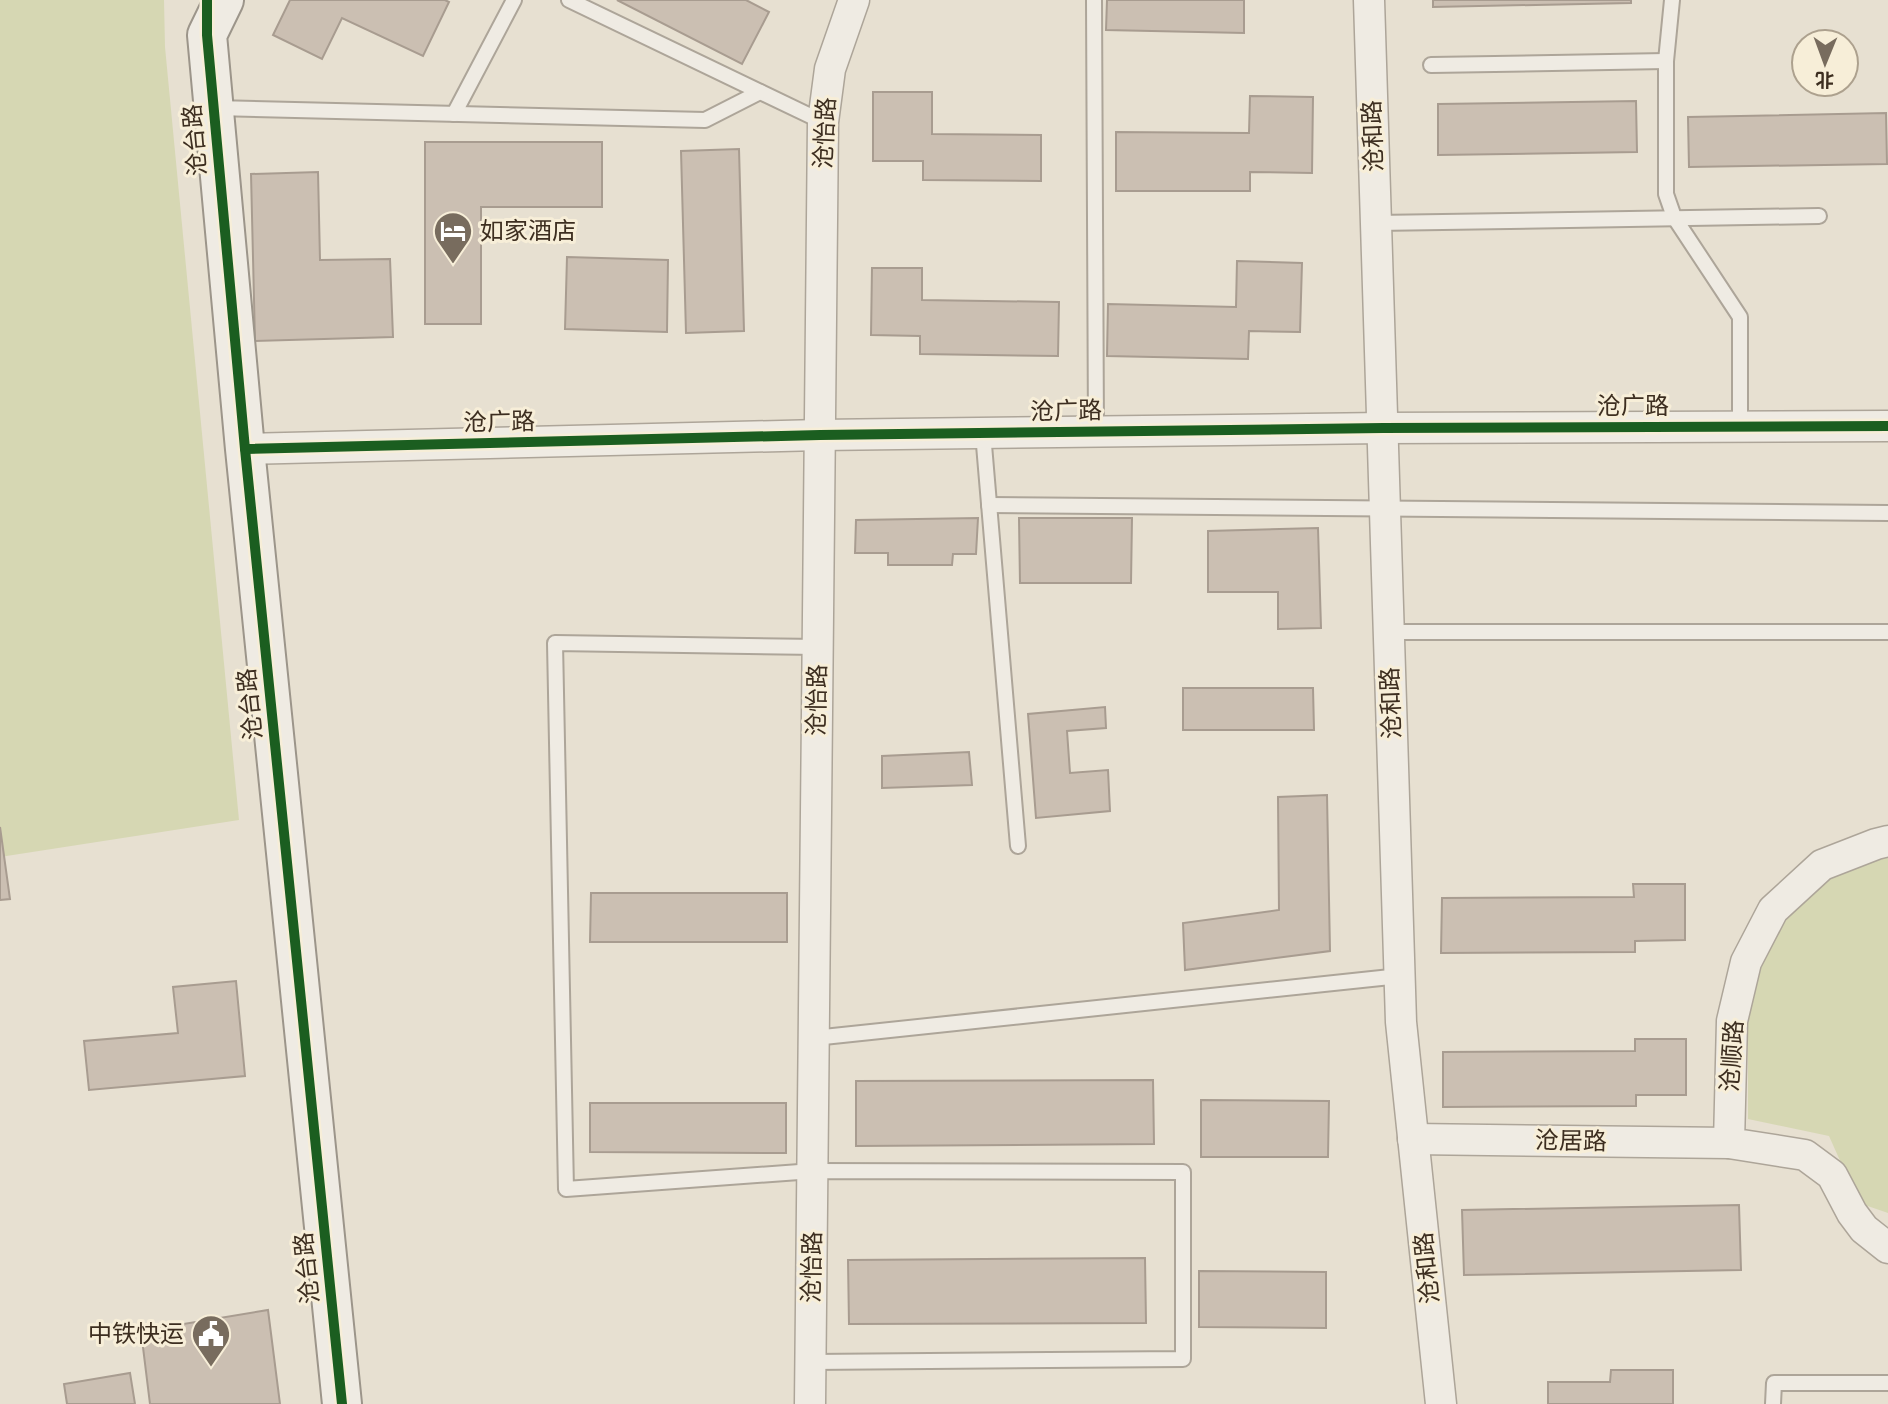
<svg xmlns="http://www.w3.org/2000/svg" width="1888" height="1404" font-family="Bitter,'Noto Sans SC',serif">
	<rect width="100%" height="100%" fill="#e7e0d1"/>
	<g fill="#d6d7b3">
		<path d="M 0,0 L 164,0 L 165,47 L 239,820 L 0,857 Z"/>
		<path d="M 1888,851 L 1888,1213 L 1859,1203 L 1829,1136 L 1748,1119 L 1748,992 L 1772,918 L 1826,873 Z"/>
	</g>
	<g fill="#cbbfb2" stroke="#a89c90" stroke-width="2">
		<path d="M 290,0 L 445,0 L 449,2 L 423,56 L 342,18 L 322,59 L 273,35 Z"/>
		<path d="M 617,0 L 746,0 L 769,12 L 742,64 Z"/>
		<path d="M 1107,0 L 1244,0 L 1244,33 L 1106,30 Z"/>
		<path d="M 1433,0 L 1631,0 L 1631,3 L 1433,7 Z"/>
		<path d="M 873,92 L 932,92 L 932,134 L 1041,135 L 1041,181 L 923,180 L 923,161 L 873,161 Z"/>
		<path d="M 1250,96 L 1313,97 L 1312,173 L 1250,172 L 1250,191 L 1116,191 L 1116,132 L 1249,133 Z"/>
		<path d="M 1636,101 L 1637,152 L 1438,155 L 1438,104 Z"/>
		<path d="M 1886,113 L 1887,164 L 1689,167 L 1688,117 Z"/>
		<path d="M 425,142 L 602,142 L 602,207 L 481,207 L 481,324 L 425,324 Z"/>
		<path d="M 739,149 L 744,331 L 686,333 L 681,151 Z"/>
		<path d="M 318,172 L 320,260 L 390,259 L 393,337 L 255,341 L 251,174 Z"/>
		<path d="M 567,257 L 668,260 L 667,332 L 565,329 Z"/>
		<path d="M 1237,261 L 1302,263 L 1300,332 L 1249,331 L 1248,359 L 1107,356 L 1108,304 L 1236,307 Z"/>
		<path d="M 872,268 L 922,268 L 922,300 L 1059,302 L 1058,356 L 920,354 L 920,336 L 871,335 Z"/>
		<path d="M 978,518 L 976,554 L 953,554 L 952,565 L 888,565 L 888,553 L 855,553 L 856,520 Z"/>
		<path d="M 1019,518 L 1132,518 L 1131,583 L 1020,583 Z"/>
		<path d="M 1318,528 L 1321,628 L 1278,629 L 1278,592 L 1208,592 L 1208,531 Z"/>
		<path d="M 1183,688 L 1313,688 L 1314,730 L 1183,730 Z"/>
		<path d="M 1105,707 L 1106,728 L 1067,731 L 1070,773 L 1108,770 L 1110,811 L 1036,818 L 1028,714 Z"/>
		<path d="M 969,752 L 972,785 L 882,788 L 882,756 Z"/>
		<path d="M 1327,795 L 1330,951 L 1185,970 L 1183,923 L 1279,910 L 1278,797 Z"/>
		<path d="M 0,827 L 10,899 L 0,900 Z"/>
		<path d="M 1633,884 L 1685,884 L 1685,940 L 1635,941 L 1635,952 L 1441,953 L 1442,898 L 1634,897 Z"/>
		<path d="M 591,893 L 787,893 L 787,942 L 590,942 Z"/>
		<path d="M 236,981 L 245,1076 L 89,1090 L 84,1041 L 178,1033 L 173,987 Z"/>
		<path d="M 1635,1039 L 1686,1039 L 1686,1095 L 1636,1095 L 1636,1106 L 1443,1107 L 1443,1052 L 1635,1051 Z"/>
		<path d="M 1153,1080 L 1154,1144 L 856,1146 L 856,1081 Z"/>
		<path d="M 1201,1100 L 1329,1101 L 1328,1157 L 1201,1157 Z"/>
		<path d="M 590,1103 L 786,1103 L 786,1153 L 590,1152 Z"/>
		<path d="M 1739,1205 L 1741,1270 L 1464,1275 L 1462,1210 Z"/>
		<path d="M 1145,1258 L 1146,1323 L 849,1324 L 848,1260 Z"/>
		<path d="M 1199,1271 L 1326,1272 L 1326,1328 L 1199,1327 Z"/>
		<path d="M 268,1310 L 280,1404 L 150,1404 L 141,1331 Z"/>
		<path d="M 1611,1370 L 1673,1370 L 1673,1404 L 1548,1404 L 1548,1382 L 1610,1382 Z"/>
		<path d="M 130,1373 L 135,1404 L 67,1404 L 64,1384 Z"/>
	</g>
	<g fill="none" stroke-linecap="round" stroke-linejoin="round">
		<g stroke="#ada599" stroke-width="18">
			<g id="lane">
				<path d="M 569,0 L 823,122"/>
				<path d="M 1094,0 L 1096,432"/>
				<path d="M 1672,0 L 1666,61 L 1666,194 L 1674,217 L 1740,317 L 1740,426"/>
				<path d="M 1431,65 L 1666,61"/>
				<path d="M 215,108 L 705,120 L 760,92"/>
				<path d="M 454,114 L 514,0"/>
				<path d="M 1376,223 L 1819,216"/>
				<path d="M 983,433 L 1018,846"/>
				<path d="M 989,505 L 1888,513"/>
				<path d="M 1389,632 L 1888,632"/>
				<path d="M 814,1038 L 1400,976"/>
				<path d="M 811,1362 L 1183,1359 L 1183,1172 L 813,1171 L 566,1189 L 555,643 L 818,647"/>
				<path d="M 1773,1404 L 1774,1383 L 1888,1383"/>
			</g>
		</g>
		<g stroke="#ada599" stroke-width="33">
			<g id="street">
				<path d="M 1369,0 L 1401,1022 L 1441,1404"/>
				<path d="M 245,449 L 820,435 L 1383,428 L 1888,426"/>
				<path d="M 1888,841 L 1876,844 L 1822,865 L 1773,910 L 1746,962 L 1732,1021 L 1729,1143 L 1805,1155 L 1832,1175 L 1852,1213 L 1864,1229 L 1888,1248"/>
				<path d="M 1413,1139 L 1729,1143"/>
				<path d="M 810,1404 L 823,122 L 830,69 L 854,0"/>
			</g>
		</g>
		<g stroke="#9c958a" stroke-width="42">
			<path id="secondary" d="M 224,0 L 207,35 L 245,449 L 342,1404"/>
		</g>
		<use href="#lane" stroke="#efebe3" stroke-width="14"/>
		<use href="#street" stroke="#efebe3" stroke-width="30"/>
		<use href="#secondary" stroke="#efebe3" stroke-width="38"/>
		<g stroke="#f7eed8" stroke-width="15">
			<g id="cycleway">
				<path d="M 207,0 L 207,35 L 245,449 L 342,1404"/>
				<path d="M 245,449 L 820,435 L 1383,428 L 1888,426"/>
			</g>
		</g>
		<use href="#cycleway" stroke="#1b5e20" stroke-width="10"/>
	</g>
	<defs>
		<g id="hotel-pin" transform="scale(2.0125)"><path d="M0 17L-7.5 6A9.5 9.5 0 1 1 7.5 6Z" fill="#786c5e" stroke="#f7eed8"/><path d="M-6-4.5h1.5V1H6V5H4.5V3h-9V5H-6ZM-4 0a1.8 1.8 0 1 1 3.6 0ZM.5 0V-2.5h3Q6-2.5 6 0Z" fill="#fff"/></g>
		<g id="civic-pin" transform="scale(2.0125)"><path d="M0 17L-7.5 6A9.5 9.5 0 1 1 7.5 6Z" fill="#786c5e" stroke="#f7eed8"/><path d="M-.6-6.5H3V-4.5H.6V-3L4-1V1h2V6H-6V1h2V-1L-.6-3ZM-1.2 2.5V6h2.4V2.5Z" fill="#fff"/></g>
	</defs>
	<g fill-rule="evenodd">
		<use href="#hotel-pin" x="453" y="231"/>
		<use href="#civic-pin" x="211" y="1334"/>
	</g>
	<g text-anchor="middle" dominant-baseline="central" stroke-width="6" stroke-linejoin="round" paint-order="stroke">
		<g font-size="24" fill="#3d2e20" stroke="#f7eed8">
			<text transform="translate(825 133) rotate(-87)">沧怡路</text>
			<text transform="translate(1373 136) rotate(-92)">沧和路</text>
			<text transform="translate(195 140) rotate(-95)">沧台路</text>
			<text x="1633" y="406">沧广路</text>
			<text transform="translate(1066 411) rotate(-1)">沧广路</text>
			<text transform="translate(499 422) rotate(-1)">沧广路</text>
			<text transform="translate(817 700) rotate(-89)">沧怡路</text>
			<text transform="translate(1391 703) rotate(-92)">沧和路</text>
			<text transform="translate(250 704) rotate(-96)">沧台路</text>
			<text transform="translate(1732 1056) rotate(-86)">沧顺路</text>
			<text transform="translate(1571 1141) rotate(1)">沧居路</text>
			<text transform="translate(812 1267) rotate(-89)">沧怡路</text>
			<text transform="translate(307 1268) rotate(-96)">沧台路</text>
			<text transform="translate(1427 1268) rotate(-96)">沧和路</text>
		</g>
		<g font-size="24" fill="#3d2e20" stroke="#f7eed8" text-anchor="start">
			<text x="480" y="231">如家酒店</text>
			<text x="184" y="1334" text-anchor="end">中铁快运</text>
		</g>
	</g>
	<g transform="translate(1825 63) rotate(181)"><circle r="33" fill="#f7eed8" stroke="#ada18e" stroke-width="2"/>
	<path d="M0-5L12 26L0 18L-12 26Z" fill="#786c5e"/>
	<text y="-10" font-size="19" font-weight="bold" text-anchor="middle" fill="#3d2e20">北</text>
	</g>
</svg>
